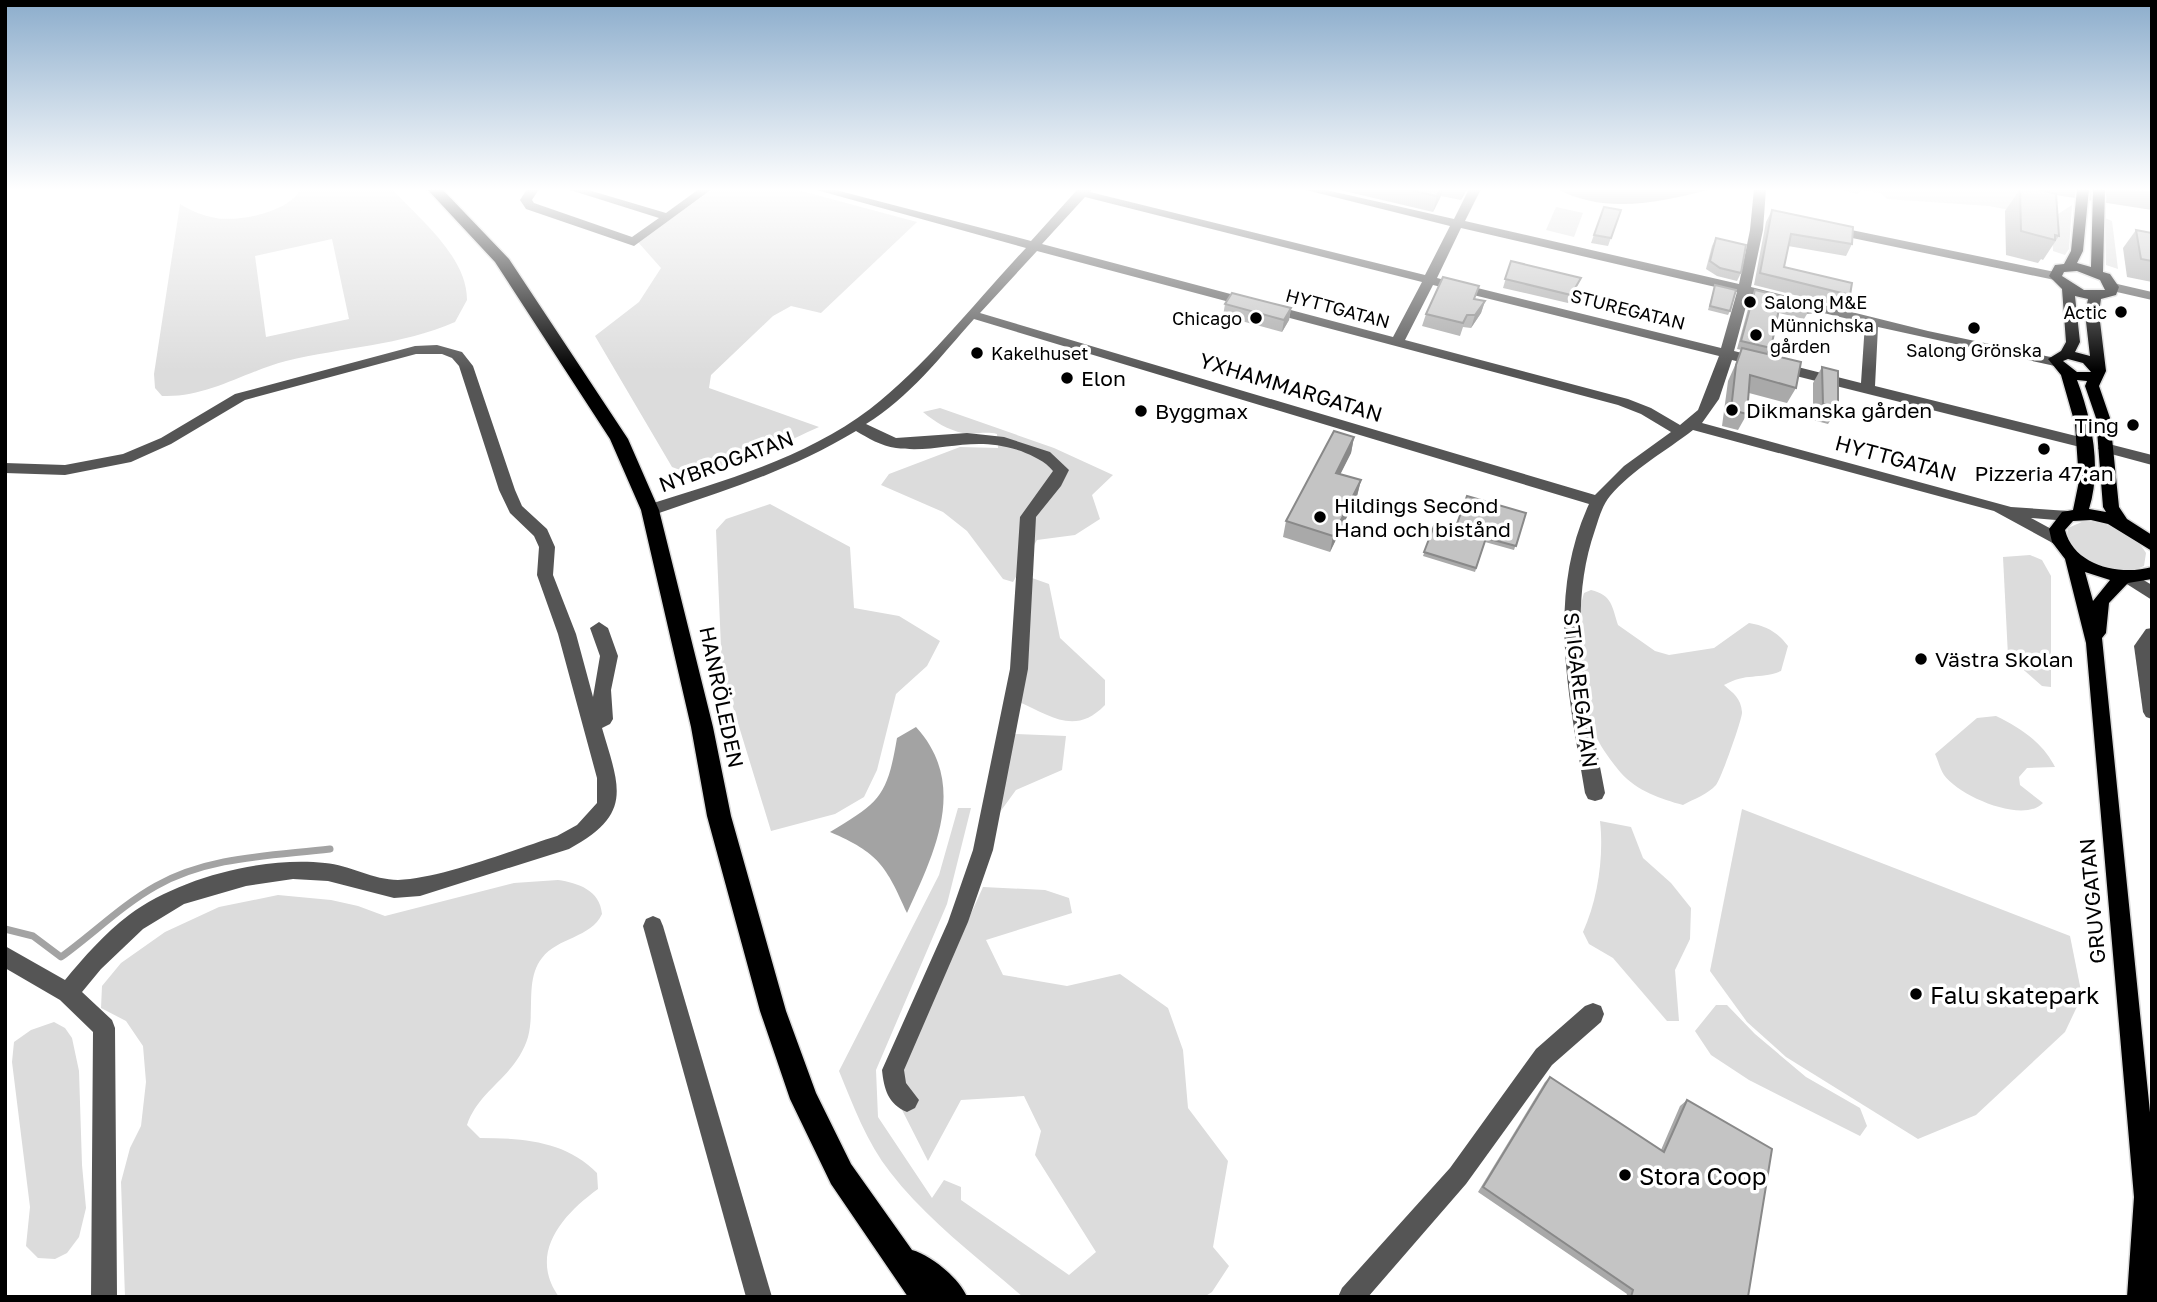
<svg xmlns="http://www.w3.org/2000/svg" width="2157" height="1302" font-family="'Golos Text',sans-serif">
	<rect width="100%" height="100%" fill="#fff"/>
	<g fill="#dcdcdc" fill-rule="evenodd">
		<path d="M 301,189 L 392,189 C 419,219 467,256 467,300 L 455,322 C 400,346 343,347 286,361 C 244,372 207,398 162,396 L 155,388 L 154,374 L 180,204 C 191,211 204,216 216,218 C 240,222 289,212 301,189 ZM 332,239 L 349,319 L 266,337 L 255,256 Z"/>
		<path d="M 713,189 L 794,189 L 917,222 L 821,313 L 791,306 L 773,316 L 711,375 L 709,388 L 819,427 C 784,442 709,484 672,467 L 595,336 L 639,302 L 661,268 L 638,242 Z"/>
		<path d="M 1838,189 L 2010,189 L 2045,192 L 2059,203 L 2039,216 L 1989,206 L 1887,199 L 1880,193 L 1862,190 L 1858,194 Z"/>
		<path d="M 2072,205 L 2069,249 L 2065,255 L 2053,251 L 2052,218 Z"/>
		<path d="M 1556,207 L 1583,213 L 1574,237 L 1546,230 Z"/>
		<path d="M 2105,218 L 2112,221 L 2118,269 L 2106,265 Z"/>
		<path d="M 940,408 L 1054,448 L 1113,475 L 1092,495 L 1100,519 L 1075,535 L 1037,540 L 1013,582 L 1003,579 L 967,531 L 943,512 L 881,485 L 889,474 L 960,447 L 998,448 L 997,434 C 985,431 974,435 963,433 C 948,430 935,422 923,412 Z"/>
		<path d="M 770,504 L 850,547 L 854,608 L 899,616 L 940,641 L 927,666 L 896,694 L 877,770 L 864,797 L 835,814 L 771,831 L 722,671 L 716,530 L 726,519 Z"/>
		<path d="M 2084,521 C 2108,523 2133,531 2146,553 L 2144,566 C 2118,580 2077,561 2067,535 L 2068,528 Z"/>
		<path d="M 2030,555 L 2042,560 L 2051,576 L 2051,687 L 2042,686 L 2008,656 L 2003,557 Z"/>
		<path d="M 1032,578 L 1049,584 L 1060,638 L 1105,680 L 1105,705 C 1075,736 1051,716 1017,701 Z"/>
		<path d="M 1591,590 C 1612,595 1612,606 1618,625 L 1655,651 L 1669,655 L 1714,648 L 1749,623 C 1767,626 1777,632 1788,646 L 1781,671 C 1759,680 1747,672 1724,685 C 1733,693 1741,698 1742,712 C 1743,717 1721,779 1716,785 C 1708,794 1694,799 1683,805 C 1661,799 1637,791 1621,773 C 1611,761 1597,743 1593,728 C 1583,693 1573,627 1584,593 Z"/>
		<path d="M 1996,716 C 2021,728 2043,743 2055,767 L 2027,768 L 2019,777 L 2020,785 L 2043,803 C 2023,824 1959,796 1944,775 C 1940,769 1938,760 1935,754 L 1977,718 Z"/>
		<path d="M 1013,734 L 1066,736 L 1062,770 L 1016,790 L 1000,812 Z"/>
		<path d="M 958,808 L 971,808 L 947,904 L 876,1070 L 878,1117 L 932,1198 L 944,1180 L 961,1187 L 961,1200 L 1069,1275 L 1096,1252 L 1035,1155 L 1041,1131 L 1024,1096 L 961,1100 L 928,1161 L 900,1106 L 899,1073 L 983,887 L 1045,890 L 1069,898 L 1072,913 L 986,940 L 1003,975 L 1067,986 L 1120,974 L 1168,1008 L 1183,1050 L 1188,1108 L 1228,1161 L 1213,1247 L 1229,1266 L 1212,1292 L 1204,1297 L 1023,1297 C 977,1257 927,1220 890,1172 C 867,1143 853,1105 839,1071 L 939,875 Z"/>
		<path d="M 1742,809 L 2070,936 L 2082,996 L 2065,1032 L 1976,1115 L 1918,1139 L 1786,1057 L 1747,1022 L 1710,971 Z"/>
		<path d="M 1600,821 L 1631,827 L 1643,858 L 1671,883 L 1691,908 L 1690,939 L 1675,970 L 1679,1021 L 1667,1021 L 1613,958 L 1589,944 L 1583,932 C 1598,899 1604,856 1600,821 Z"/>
		<path d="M 558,880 C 578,883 600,890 602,914 C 591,938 558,937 542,958 C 525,979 535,1012 528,1037 C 516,1077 479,1089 467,1125 L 480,1138 C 523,1138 566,1141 597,1173 L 598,1189 C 562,1215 528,1254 559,1297 L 125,1297 L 121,1182 L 130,1148 L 141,1126 L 146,1082 L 143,1046 L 126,1021 L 101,1008 L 102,986 L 121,963 L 165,932 L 219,907 L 278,895 L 331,900 L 358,906 L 385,916 L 514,883 Z"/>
		<path d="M 1716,1005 L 1727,1005 L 1755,1034 L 1806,1077 L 1860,1108 L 1867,1126 L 1860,1136 L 1749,1080 L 1711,1055 L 1695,1031 Z"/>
		<path d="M 54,1022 L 65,1028 L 72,1038 L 79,1071 L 82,1165 L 86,1208 L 79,1237 L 67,1253 L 55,1259 L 38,1258 L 26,1246 L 30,1207 L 12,1062 L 14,1042 L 31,1030 Z"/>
	</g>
	<g fill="#a3a3a3">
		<path d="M 1557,189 L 1712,189 C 1661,202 1606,215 1557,189 Z"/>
		<path d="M 2017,189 L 2152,191 L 2152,210 Z"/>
		<path d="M 916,727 C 969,785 934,853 907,913 C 886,866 879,853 830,832 C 880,802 887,797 897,738 Z"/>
	</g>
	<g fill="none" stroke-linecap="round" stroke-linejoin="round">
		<path stroke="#a3a3a3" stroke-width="7" d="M 5,929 L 33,936 L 61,957 C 93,934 122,905 156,886 C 209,856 272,856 330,849"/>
		<g stroke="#dbdbdb" stroke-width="3">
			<path id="major" d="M 2077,189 L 2089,189 L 2083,251 L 2077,263 L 2091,267 L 2093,189 L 2105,189 L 2103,272 L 2110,274 L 2119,287 L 2116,295 L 2101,299 L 2099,313 L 2106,371 L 2099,386 L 2110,418 L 2119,507 L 2127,519 L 2152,535 L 2152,551 L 2108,524 L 2091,520 L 2073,521 L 2065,530 C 2074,566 2120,576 2152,567 L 2152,579 L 2128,583 L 2109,603 L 2106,633 L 2102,638 L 2152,1132 L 2152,1297 L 2127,1297 L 2134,1197 L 2086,643 L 2065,559 L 2052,542 L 2049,529 L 2062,512 L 2073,510 L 2079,481 L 2075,424 L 2061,375 L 2048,359 L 2061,351 L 2066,342 L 2062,289 L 2049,276 L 2055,265 L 2064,264 L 2071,251 ZM 2077,271 L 2100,280 L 2105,290 L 2084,290 L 2062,276 L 2064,272 ZM 2075,296 L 2088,299 L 2085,313 L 2090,356 L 2075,352 L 2080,342 ZM 2068,359 L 2083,363 L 2091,372 L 2077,372 L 2063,361 ZM 2077,380 L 2087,381 L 2085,386 L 2096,418 L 2103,507 L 2106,512 L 2089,509 C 2102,468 2092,420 2077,380 ZM 2085,572 L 2110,580 L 2093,601 Z"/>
		</g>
		<g stroke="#dbdbdb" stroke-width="3">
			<path id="highway" d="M 427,189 L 442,189 L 509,259 L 628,439 L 659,510 L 713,727 L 731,816 L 786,1011 L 816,1093 L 851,1164 L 912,1250 C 931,1255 960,1279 967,1297 L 908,1297 L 831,1184 L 790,1099 L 760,1011 L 707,816 L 691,727 L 641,510 L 610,439 L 495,262 Z"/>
		</g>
		<g fill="#555" fill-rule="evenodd">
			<path d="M 527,189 L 539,189 L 532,200 L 534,203 L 632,237 L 659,218 L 567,189 L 585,189 L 666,213 L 699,189 L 712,189 L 634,246 L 526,209 L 520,200 Z"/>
			<path d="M 813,189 L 832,189 L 1031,241 L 1077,190 L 1092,189 L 1090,192 L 1425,275 L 1450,226 L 1302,189 L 1322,189 L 1454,219 L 1469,189 L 1481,189 L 1465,221 L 1739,284 L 1750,230 L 1754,189 L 1766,189 L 1763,230 L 1751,287 L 1928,331 L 2055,358 L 2062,362 L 2055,366 L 1878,327 L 1875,386 L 2084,438 L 2091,443 L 2084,448 L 1732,360 L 1719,399 L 1702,423 L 2011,507 L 2068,511 L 2076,516 L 2068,521 L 2031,518 L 2066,537 L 2068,541 L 2066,545 L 2060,547 L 1994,511 L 1693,430 C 1666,451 1633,469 1610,496 C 1602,506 1599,518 1595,530 C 1565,616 1589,707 1605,793 L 1602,799 L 1595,801 L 1588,799 L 1585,793 C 1569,697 1546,597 1589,504 L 974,319 C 941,356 909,398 866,424 L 896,438 L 967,433 L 1004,437 L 1050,452 L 1069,470 L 1061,486 L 1036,517 L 1028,669 L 993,850 L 968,922 L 904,1070 L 906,1083 L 919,1100 L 915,1108 L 907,1112 C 888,1104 884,1089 882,1070 L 948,922 L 973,850 L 1010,669 L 1020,517 L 1053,471 C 1045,461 1033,456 1021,451 C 971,434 941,454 896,448 C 881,446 868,438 856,431 C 791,470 727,490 656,514 L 644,514 L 642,510 L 644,506 C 722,481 804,459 870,409 C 927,365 976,301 1026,248 ZM 1085,197 L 1422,282 L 1393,337 L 1042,244 ZM 1461,228 L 1737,292 L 1721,348 L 1437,278 ZM 1037,251 L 1618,405 L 1641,414 L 1671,432 L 1624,466 L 1595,495 L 980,313 ZM 1433,285 L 1719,356 L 1698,410 L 1680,425 L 1651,408 L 1628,399 L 1405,340 ZM 1749,295 L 1865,323 L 1861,383 L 1734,351 Z"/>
			<path d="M 1832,226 L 2055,272 L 2061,276 L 2055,280 L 1828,233 L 1828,227 Z"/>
			<path d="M 2113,283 L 2152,292 L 2152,300 L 2108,290 L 2107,287 Z"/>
			<path d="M 437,345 L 462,352 L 473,366 L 515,490 L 522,506 L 547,529 L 555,547 L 553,575 L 576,634 L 593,697 L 600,656 L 590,628 L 599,622 L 608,628 L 618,656 L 611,690 L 613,719 L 610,724 L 602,728 C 620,789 633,814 569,849 L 420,896 L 394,898 L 328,881 L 293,879 L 246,886 L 184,904 L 143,929 L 101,969 L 82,992 L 112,1020 L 115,1028 L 117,1297 L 91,1297 L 93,1032 L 60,1000 L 5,968 L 5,946 L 65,980 C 84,957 105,933 129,915 C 178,878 264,856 325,863 C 349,865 374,880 398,880 C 443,878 512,850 557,836 L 577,825 L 597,803 L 597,778 L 558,634 L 537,575 L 539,547 L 534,536 L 510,513 L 499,490 L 459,366 L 452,358 L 442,354 L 416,354 L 245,400 L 171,444 L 131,462 L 65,475 L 5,473 L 5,463 L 65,465 L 123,454 L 161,438 L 235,394 L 415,346 Z"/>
			<path d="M 2105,443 L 2152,455 L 2152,465 L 2100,451 L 2098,448 Z"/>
			<path d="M 2128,571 L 2152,585 L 2152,600 L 2122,581 L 2120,577 Z"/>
			<path d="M 2152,628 L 2152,719 L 2146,717 L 2143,712 L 2134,646 L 2146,629 Z"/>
			<path d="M 653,916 L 660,919 L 663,926 L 772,1297 L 746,1297 L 643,926 L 646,919 Z"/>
			<path d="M 1593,1003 L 1601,1006 L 1604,1014 L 1601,1022 L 1552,1065 L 1466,1184 L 1368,1297 L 1338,1297 L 1342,1288 L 1450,1168 L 1536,1049 L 1585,1006 Z"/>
		</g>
		<use href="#major" fill="#000" fill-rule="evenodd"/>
		<use href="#highway" fill="#000" fill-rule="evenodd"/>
	</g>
	<g fill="#a9a9a9">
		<path d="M 1340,189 L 1467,189 L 1461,200 L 1441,196 L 1433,212 L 1340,190 Z"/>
		<path d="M 2020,189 L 2059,236 L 2043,260 L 2041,259 L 2038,263 L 2006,255 L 2005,211 Z"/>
		<path d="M 1604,207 L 1621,210 L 1608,246 L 1591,243 Z"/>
		<path d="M 1772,210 L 1852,244 L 1846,256 L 1788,246 L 1784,267 L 1850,295 L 1843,307 L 1754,285 L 1766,222 Z"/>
		<path d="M 2136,230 L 2152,233 L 2152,282 L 2127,277 L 2123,248 Z"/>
		<path d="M 1716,238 L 1741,273 L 1737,281 L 1717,276 L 1706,269 L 1712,246 Z"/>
		<path d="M 1511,261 L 1581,278 L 1568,303 L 1503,288 Z"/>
		<path d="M 1715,285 L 1730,311 L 1728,315 L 1708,310 Z"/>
		<path d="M 1755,290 L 1814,313 L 1807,314 L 1804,319 L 1779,313 L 1771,348 L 1768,354 L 1796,388 L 1787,403 L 1749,393 L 1747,414 L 1738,430 L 1722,426 L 1728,381 L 1742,350 L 1737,349 L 1751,298 Z"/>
		<path d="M 1475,299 L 1485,301 L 1481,313 L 1471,328 L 1463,327 L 1460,336 L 1422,326 L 1426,314 Z"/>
		<path d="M 1225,304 L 1291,308 L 1289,320 L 1282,332 L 1223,316 Z"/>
		<path d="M 1822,367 L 1838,408 L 1828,424 L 1813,420 L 1813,383 Z"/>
		<path d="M 1354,437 L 1351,453 L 1340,474 L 1361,480 L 1357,496 L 1330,552 L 1283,537 L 1286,521 Z"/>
		<path d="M 1526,513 L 1514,550 L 1485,542 L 1475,572 L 1423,556 L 1434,526 L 1454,532 Z"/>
		<path d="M 1550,1077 L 1661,1150 L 1680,1106 L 1687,1100 L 1748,1297 L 1626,1297 L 1627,1294 L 1478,1192 L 1545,1082 Z"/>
	</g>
	<g fill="#898989">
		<path d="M 1440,189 L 1443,189 L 1441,196 L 1433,212 L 1437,196 Z"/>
		<path d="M 1464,189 L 1467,189 L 1461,200 Z"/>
		<path d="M 1485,301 L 1481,313 L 1471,328 L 1475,315 Z"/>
		<path d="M 1818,305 L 1814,313 L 1807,314 L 1809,307 Z"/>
		<path d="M 1291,308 L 1289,320 L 1282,332 L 1284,320 Z"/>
		<path d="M 1354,437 L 1351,453 L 1333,489 L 1336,473 Z"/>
		<path d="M 1361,480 L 1357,496 L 1330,552 L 1333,536 Z"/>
	</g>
	<g fill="#c4c4c4" stroke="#898989" stroke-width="2">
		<path d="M 1405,189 L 1440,189 L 1437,196 Z"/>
		<path d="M 2020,189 L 2038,189 L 2056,194 L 2059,236 L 2055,235 L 2055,240 L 2021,231 Z"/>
		<path d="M 1604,207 L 1621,210 L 1611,238 L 1594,235 Z"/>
		<path d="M 1772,210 L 1853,227 L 1852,244 L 1791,234 L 1784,267 L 1852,283 L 1850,295 L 1760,273 Z"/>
		<path d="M 2136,230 L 2152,233 L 2152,261 L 2141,259 Z"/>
		<path d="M 1716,238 L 1746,245 L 1741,273 L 1720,268 L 1710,261 Z"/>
		<path d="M 1511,261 L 1581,278 L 1571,295 L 1505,279 Z"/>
		<path d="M 1443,277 L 1479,286 L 1474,299 L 1485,301 L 1475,315 L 1467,315 L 1463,323 L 1426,314 Z"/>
		<path d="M 1715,285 L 1736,290 L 1730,311 L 1710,306 Z"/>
		<path d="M 1755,290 L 1818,305 L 1809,307 L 1808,311 L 1780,304 L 1771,348 L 1741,341 Z"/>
		<path d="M 1232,293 L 1291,308 L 1284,320 L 1225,304 Z"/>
		<path d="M 1742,348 L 1801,362 L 1796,388 L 1750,375 L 1747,414 L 1731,410 L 1736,365 Z"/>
		<path d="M 1822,367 L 1838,371 L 1838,408 L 1823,404 Z"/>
		<path d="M 1334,431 L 1354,437 L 1336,473 L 1361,480 L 1333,536 L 1286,521 Z"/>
		<path d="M 1467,496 L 1526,513 L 1516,546 L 1486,538 L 1476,568 L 1424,552 L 1434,526 L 1454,532 Z"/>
		<path d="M 1550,1077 L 1664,1152 L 1687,1100 L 1772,1149 L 1748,1297 L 1631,1297 L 1633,1290 L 1483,1187 Z"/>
	</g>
	<linearGradient id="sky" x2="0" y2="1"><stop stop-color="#8cadcc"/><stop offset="0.51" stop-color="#fff"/><stop offset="1" stop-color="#fff" stop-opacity="0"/></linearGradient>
	<rect width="2157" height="371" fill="url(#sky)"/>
	<g fill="#000" stroke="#fff" stroke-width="2.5">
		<circle cx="1750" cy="302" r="7"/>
		<circle cx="2121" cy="312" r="7"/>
		<circle cx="1256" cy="318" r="7"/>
		<circle cx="1974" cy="328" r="7"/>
		<circle cx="1756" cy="335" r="7"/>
		<circle cx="977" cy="353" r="7"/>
		<circle cx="1067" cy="378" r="7"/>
		<circle cx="1732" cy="410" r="7"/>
		<circle cx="1141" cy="411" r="7"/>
		<circle cx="2133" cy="425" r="7"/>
		<circle cx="2044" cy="449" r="7"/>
		<circle cx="1320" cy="517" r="7"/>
		<circle cx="1921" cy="659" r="7"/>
		<circle cx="1916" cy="994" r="7"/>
		<circle cx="1625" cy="1175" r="7"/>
	</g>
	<g text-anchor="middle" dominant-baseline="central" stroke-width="7" stroke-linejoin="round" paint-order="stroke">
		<g font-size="18" fill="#000" stroke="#fff" text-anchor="start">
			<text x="1764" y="302">Salong M&amp;E</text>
			<text x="2107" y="312" text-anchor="end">Actic</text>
			<text x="1242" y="318" text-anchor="end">Chicago</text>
			<text x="1770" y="325">Münnichska<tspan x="1770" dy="21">gården</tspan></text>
			<text x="1974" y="350" text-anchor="middle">Salong Grönska</text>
			<text x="991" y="353">Kakelhuset</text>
		</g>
		<g font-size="18" fill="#000" stroke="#fff">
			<text transform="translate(1338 308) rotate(15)">HYTTGATAN</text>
			<text transform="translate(1628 309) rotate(14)">STUREGATAN</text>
		</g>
		<g font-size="21" fill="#000" stroke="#fff" text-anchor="start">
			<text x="1081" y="378">Elon</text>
			<text x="1746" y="410">Dikmanska gården</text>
			<text x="1155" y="411">Byggmax</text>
			<text x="2119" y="425" text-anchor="end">Ting</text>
			<text x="2044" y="473" text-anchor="middle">Pizzeria 47:an</text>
			<text x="1334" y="505">Hildings Second<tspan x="1334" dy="24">Hand och bistånd</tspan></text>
			<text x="1935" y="659">Västra Skolan</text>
		</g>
		<g font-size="21" fill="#000" stroke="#fff">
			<text transform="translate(1291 387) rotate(17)">YXHAMMARGATAN</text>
			<text transform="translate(1896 458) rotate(15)">HYTTGATAN</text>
			<text transform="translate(726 461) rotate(-20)">NYBROGATAN</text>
			<text transform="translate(1581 690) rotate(83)">STIGAREGATAN</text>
			<text transform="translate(722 697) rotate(78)">HANRÖLEDEN</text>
			<text transform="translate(2092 901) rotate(-95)">GRUVGATAN</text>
		</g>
		<g font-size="24" fill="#000" stroke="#fff" text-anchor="start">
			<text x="1930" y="994">Falu skatepark</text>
			<text x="1639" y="1175">Stora Coop</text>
		</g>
	</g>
	<rect width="2157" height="1302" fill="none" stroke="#000000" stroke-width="14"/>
</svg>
